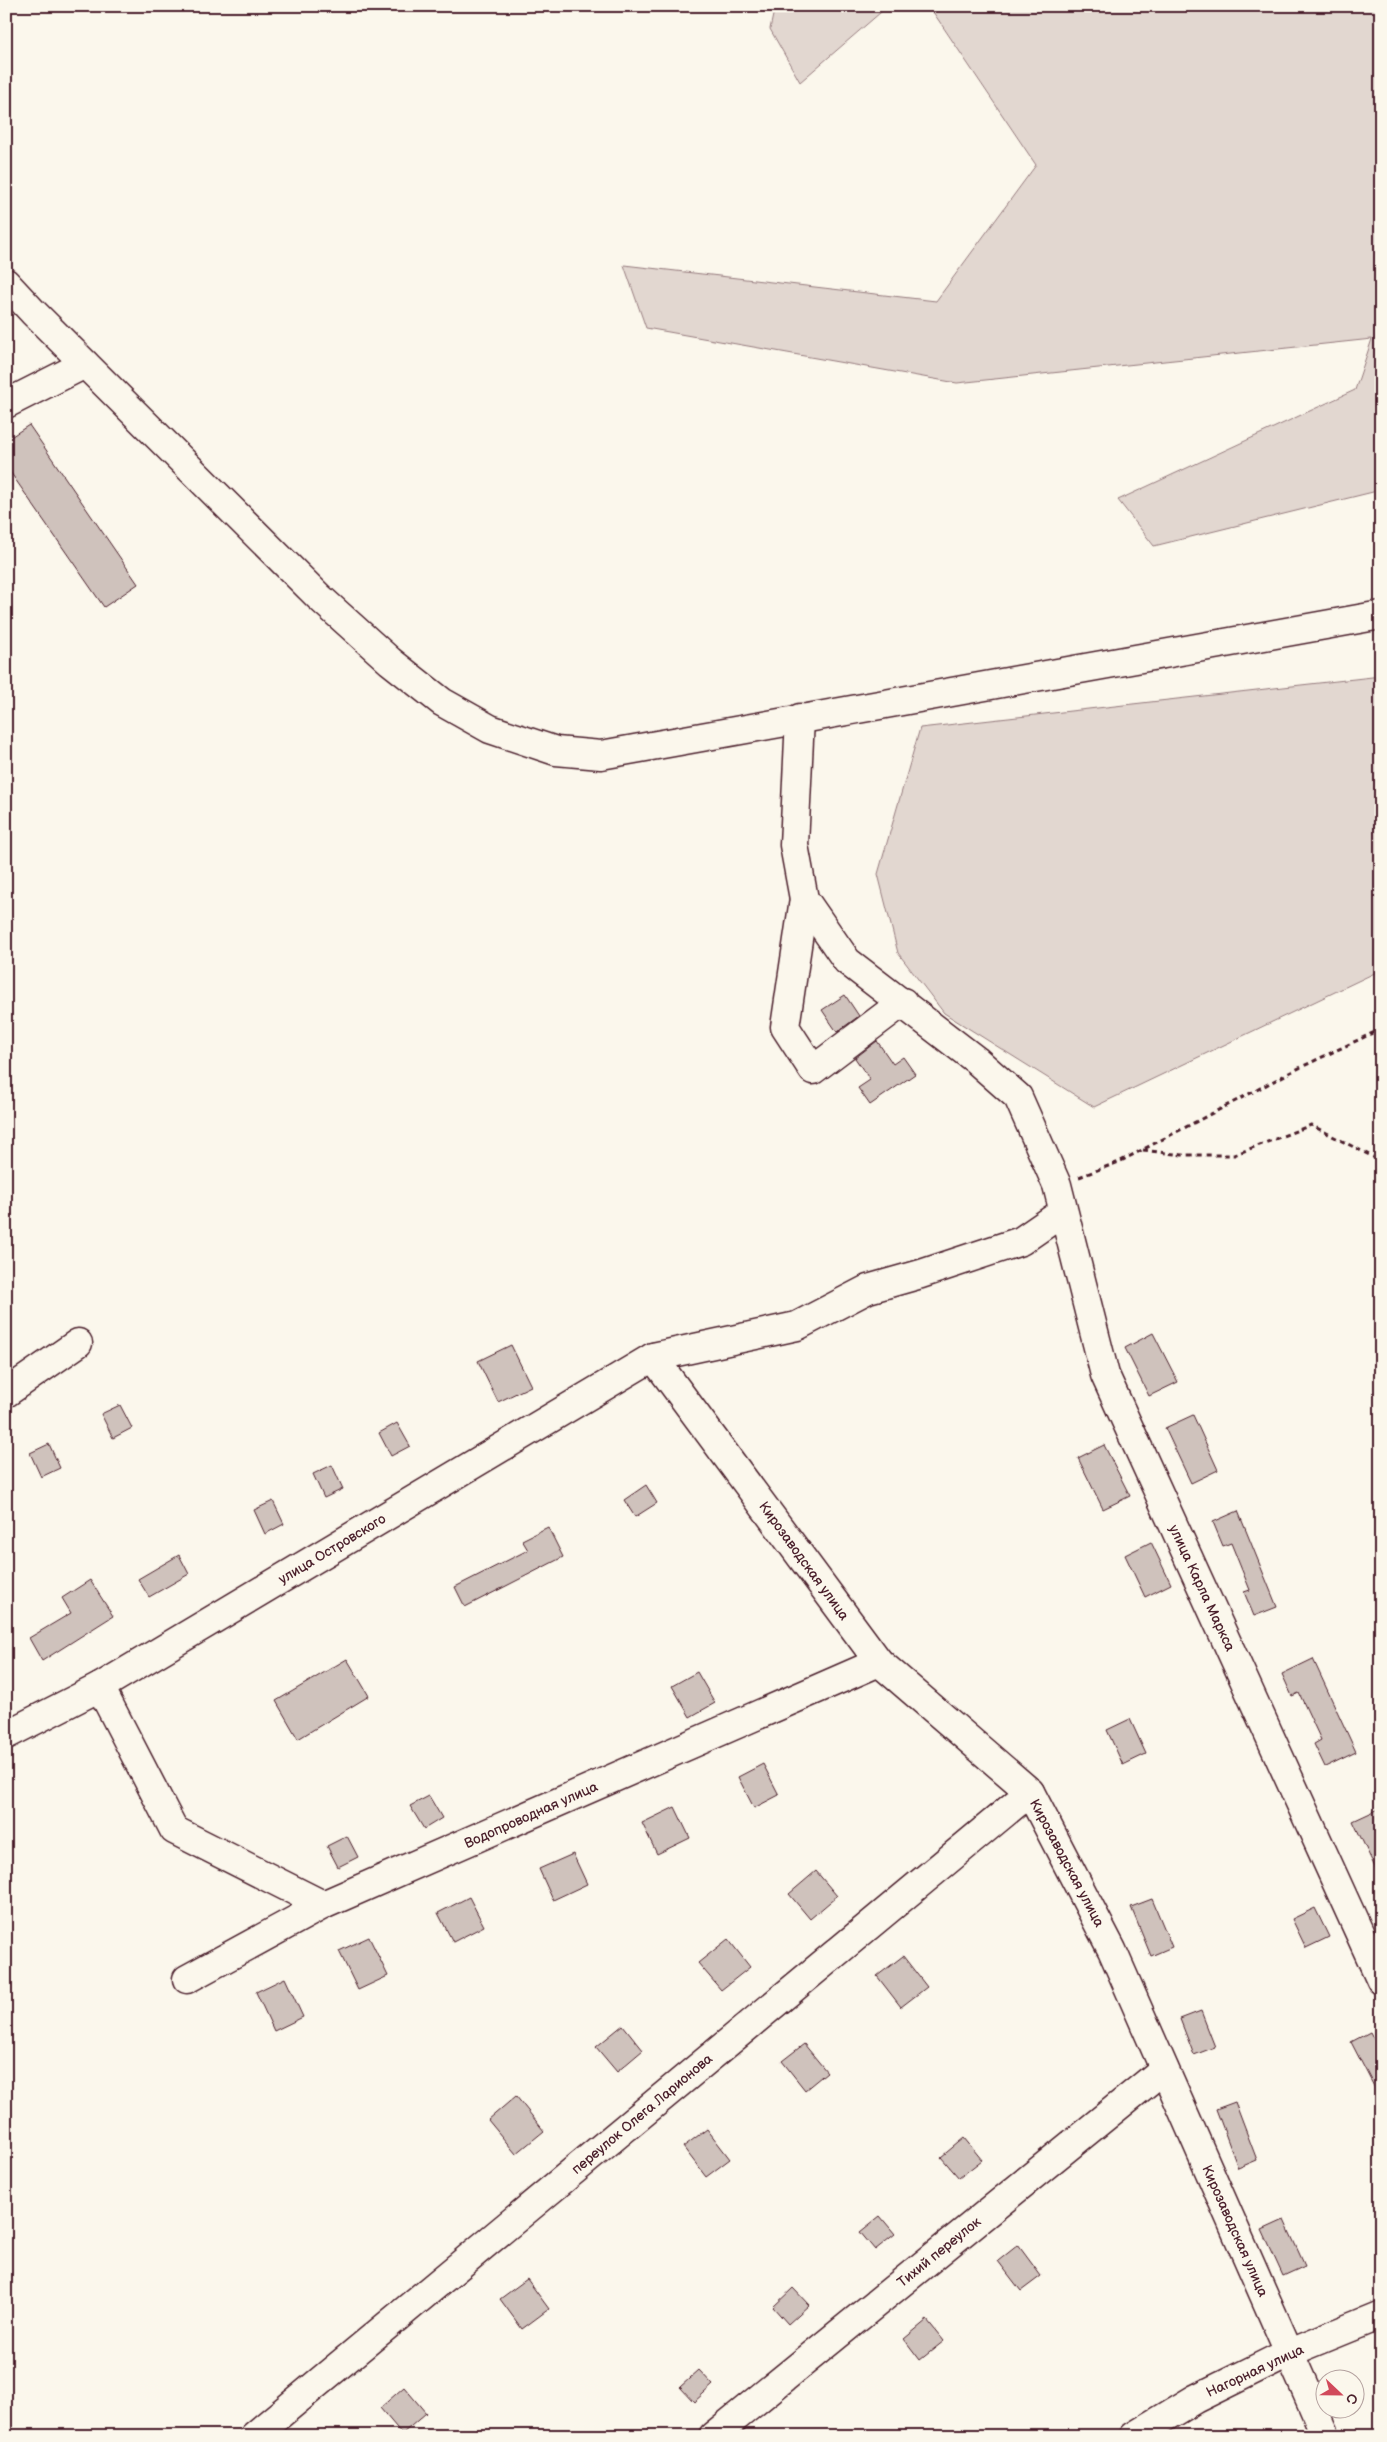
<svg xmlns="http://www.w3.org/2000/svg" width="1387" height="2442" font-family="'Balsamiq Sans',sans-serif">
	<rect width="100%" height="100%" fill="#fbf7ec"/>
	<filter id="ink" filterUnits="userSpaceOnUse"><feTurbulence type="fractalNoise" baseFrequency=".02" numOctaves="2"/><feDisplacementMap in="SourceGraphic" scale="10" xChannelSelector="R" yChannelSelector="G"/><feConvolveMatrix kernelMatrix="1 2 1 2 8 2 1 2 1" color-interpolation-filters="sRGB"/></filter>
	<g filter="url(#ink)">
		<g fill="#e2d7d0" stroke="#967b7e">
			<path d="M 775,6 L 888,6 L 800,82 L 770,29 Z"/>
			<path d="M 929,6 L 1381,6 L 1381,490 L 1154,546 L 1118,500 L 1355,390 L 1372,339 L 957,383 L 646,328 L 624,265 L 936,301 L 1036,165 Z"/>
			<path d="M 1381,676 L 1381,970 L 1094,1107 L 944,1013 L 898,953 L 878,874 L 920,728 Z"/>
		</g>
		<g fill="#cfc2bc" stroke="#4a1f2b">
			<path d="M 29,425 L 138,584 L 104,607 L 6,466 L 6,440 Z"/>
			<path d="M 845,995 L 859,1016 L 837,1032 L 822,1010 Z"/>
			<path d="M 877,1041 L 893,1064 L 903,1057 L 915,1074 L 870,1105 L 858,1088 L 870,1080 L 855,1058 Z"/>
			<path d="M 1153,1333 L 1178,1382 L 1149,1396 L 1125,1348 Z"/>
			<path d="M 511,1345 L 531,1386 L 498,1402 L 478,1361 Z"/>
			<path d="M 120,1405 L 132,1428 L 113,1438 L 101,1414 Z"/>
			<path d="M 1193,1415 L 1218,1470 L 1191,1483 L 1165,1428 Z"/>
			<path d="M 397,1423 L 410,1446 L 391,1456 L 379,1433 Z"/>
			<path d="M 49,1444 L 60,1468 L 41,1477 L 30,1453 Z"/>
			<path d="M 1104,1445 L 1130,1496 L 1103,1509 L 1078,1458 Z"/>
			<path d="M 332,1465 L 343,1489 L 324,1498 L 313,1474 Z"/>
			<path d="M 646,1485 L 657,1503 L 635,1517 L 624,1500 Z"/>
			<path d="M 273,1501 L 284,1524 L 265,1534 L 254,1510 Z"/>
			<path d="M 1238,1511 L 1277,1607 L 1254,1616 L 1244,1592 L 1250,1590 L 1231,1543 L 1223,1546 L 1213,1522 Z"/>
			<path d="M 548,1527 L 563,1557 L 465,1607 L 455,1587 L 528,1550 L 522,1540 Z"/>
			<path d="M 1151,1542 L 1171,1584 L 1145,1597 L 1125,1555 Z"/>
			<path d="M 179,1555 L 189,1574 L 149,1597 L 138,1579 Z"/>
			<path d="M 90,1580 L 113,1616 L 42,1661 L 29,1638 L 71,1613 L 62,1598 Z"/>
			<path d="M 347,1659 L 369,1696 L 298,1739 L 276,1701 Z"/>
			<path d="M 1313,1659 L 1356,1752 L 1325,1767 L 1314,1744 L 1321,1740 L 1299,1693 L 1292,1696 L 1282,1674 Z"/>
			<path d="M 697,1672 L 715,1703 L 690,1717 L 672,1686 Z"/>
			<path d="M 1130,1719 L 1146,1754 L 1123,1765 L 1107,1730 Z"/>
			<path d="M 763,1764 L 779,1795 L 754,1808 L 738,1777 Z"/>
			<path d="M 429,1796 L 442,1818 L 424,1829 L 410,1806 Z"/>
			<path d="M 675,1807 L 690,1838 L 657,1854 L 642,1823 Z"/>
			<path d="M 1381,1808 L 1381,1880 L 1353,1821 Z"/>
			<path d="M 347,1836 L 358,1857 L 338,1867 L 327,1846 Z"/>
			<path d="M 573,1854 L 587,1884 L 553,1900 L 539,1869 Z"/>
			<path d="M 816,1871 L 837,1896 L 810,1919 L 789,1894 Z"/>
			<path d="M 469,1897 L 484,1926 L 453,1942 L 438,1913 Z"/>
			<path d="M 1152,1899 L 1172,1947 L 1151,1956 L 1131,1907 Z"/>
			<path d="M 1315,1908 L 1329,1937 L 1306,1948 L 1292,1919 Z"/>
			<path d="M 369,1937 L 388,1976 L 358,1990 L 339,1951 Z"/>
			<path d="M 728,1939 L 750,1967 L 721,1990 L 698,1963 Z"/>
			<path d="M 903,1956 L 927,1987 L 901,2007 L 877,1976 Z"/>
			<path d="M 285,1978 L 303,2017 L 274,2031 L 256,1992 Z"/>
			<path d="M 1201,2011 L 1215,2047 L 1194,2055 L 1180,2019 Z"/>
			<path d="M 623,2025 L 643,2050 L 617,2072 L 596,2047 Z"/>
			<path d="M 1370,2032 L 1381,2053 L 1381,2100 L 1351,2042 Z"/>
			<path d="M 804,2044 L 827,2072 L 805,2090 L 782,2061 Z"/>
			<path d="M 516,2096 L 544,2131 L 516,2154 L 488,2120 Z"/>
			<path d="M 1235,2102 L 1257,2160 L 1238,2168 L 1216,2109 Z"/>
			<path d="M 707,2129 L 730,2159 L 706,2177 L 683,2147 Z"/>
			<path d="M 964,2138 L 982,2160 L 959,2178 L 941,2157 Z"/>
			<path d="M 880,2216 L 895,2234 L 875,2250 L 860,2232 Z"/>
			<path d="M 1284,2220 L 1305,2266 L 1283,2276 L 1262,2230 Z"/>
			<path d="M 1018,2245 L 1041,2276 L 1021,2291 L 998,2261 Z"/>
			<path d="M 527,2279 L 549,2309 L 522,2329 L 500,2299 Z"/>
			<path d="M 793,2288 L 809,2305 L 788,2324 L 773,2307 Z"/>
			<path d="M 927,2320 L 944,2341 L 920,2360 L 904,2339 Z"/>
			<path d="M 699,2370 L 713,2385 L 694,2402 L 680,2387 Z"/>
			<path d="M 404,2387 L 426,2413 L 402,2434 L 380,2408 Z"/>
		</g>
		<g fill="none" stroke-linecap="round" stroke-linejoin="round">
			<g stroke="#4a1f2b" stroke-width="31">
				<g id="minor">
					<path d="M 6,404 L 85,364"/>
					<path d="M 800,718 L 794,845 L 804,899 L 847,961 L 976,1060 L 1018,1097 L 1057,1185 L 1105,1375 L 1381,1980"/>
					<path d="M 804,899 L 785,1027 L 813,1070 L 903,1002"/>
					<path d="M 653,1357 L 879,1662 L 1030,1792 L 1112,1950 L 1326,2436"/>
					<path d="M 6,1393 L 78,1343"/>
					<path d="M 100,1687 L 174,1830 L 323,1905"/>
					<path d="M 6,1735 L 100,1687 L 653,1357 L 797,1326 L 868,1289 L 921,1274 L 1021,1241 L 1063,1212"/>
					<path d="M 187,1979 L 323,1905 L 879,1662"/>
					<path d="M 254,2436 L 1030,1792"/>
					<path d="M 713,2436 L 1164,2069"/>
					<path d="M 1134,2436 L 1195,2399 L 1288,2353 L 1381,2315"/>
				</g>
			</g>
			<g stroke="#4a1f2b" stroke-width="31">
				<path id="major" d="M 6,283 L 33,312 L 319,597 L 390,661 L 442,702 L 490,729 L 556,751 L 601,755 L 1381,615"/>
			</g>
			<g stroke="#4a1f2b" stroke-width="3" stroke-dasharray="5 4" stroke-linecap="butt">
				<path d="M 1143,1150 L 1182,1155 L 1234,1155 L 1311,1125 L 1381,1161"/>
				<path d="M 1079,1177 L 1119,1162 L 1291,1072 L 1381,1029"/>
			</g>
			<use href="#minor" stroke="#fbf7ec" stroke-width="28"/>
			<use href="#major" stroke="#fbf7ec" stroke-width="28"/>
		</g>
	</g>
	<g text-anchor="middle" dominant-baseline="central" stroke-width="4" stroke-linejoin="round" paint-order="stroke">
		<g font-size="14" fill="#4a1f2b" stroke="#fbf7ec">
			<text transform="translate(332 1549) rotate(-31)">улица Островского</text>
			<text transform="translate(804 1561) rotate(54)">Кирозаводская улица</text>
			<text transform="translate(1202 1588) rotate(65)">улица Карла Маркса</text>
			<text transform="translate(531 1815) rotate(-24)">Водопроводная улица</text>
			<text transform="translate(1067 1863) rotate(62)">Кирозаводская улица</text>
			<text transform="translate(642 2114) rotate(-40)">переулок Олега Ларионова</text>
			<text transform="translate(1235 2231) rotate(66)">Кирозаводская улица</text>
			<text transform="translate(939 2252) rotate(-39)">Тихий переулок</text>
			<text transform="translate(1255 2371) rotate(-25)">Нагорная улица</text>
		</g>
	</g>
	<rect width="1387" height="2442" fill="none" stroke="#fbf7ec" stroke-width="25"/>
	<rect x="12" y="12" width="1362" height="2417" fill="none" stroke="#4a1f2b" stroke-width="2" filter="url(#ink)"/>
	<g transform="translate(1340 2394) rotate(112)"><circle r="24" fill="#fbf7ec" stroke="#b4a19f"/>
	<path d="M0-4L9 19L0 12L-9 19Z" fill="#d1495b"/>
	<text y="-8" font-size="14" font-weight="bold" text-anchor="middle" fill="#4a1f2b">С</text>
	</g>
</svg>
